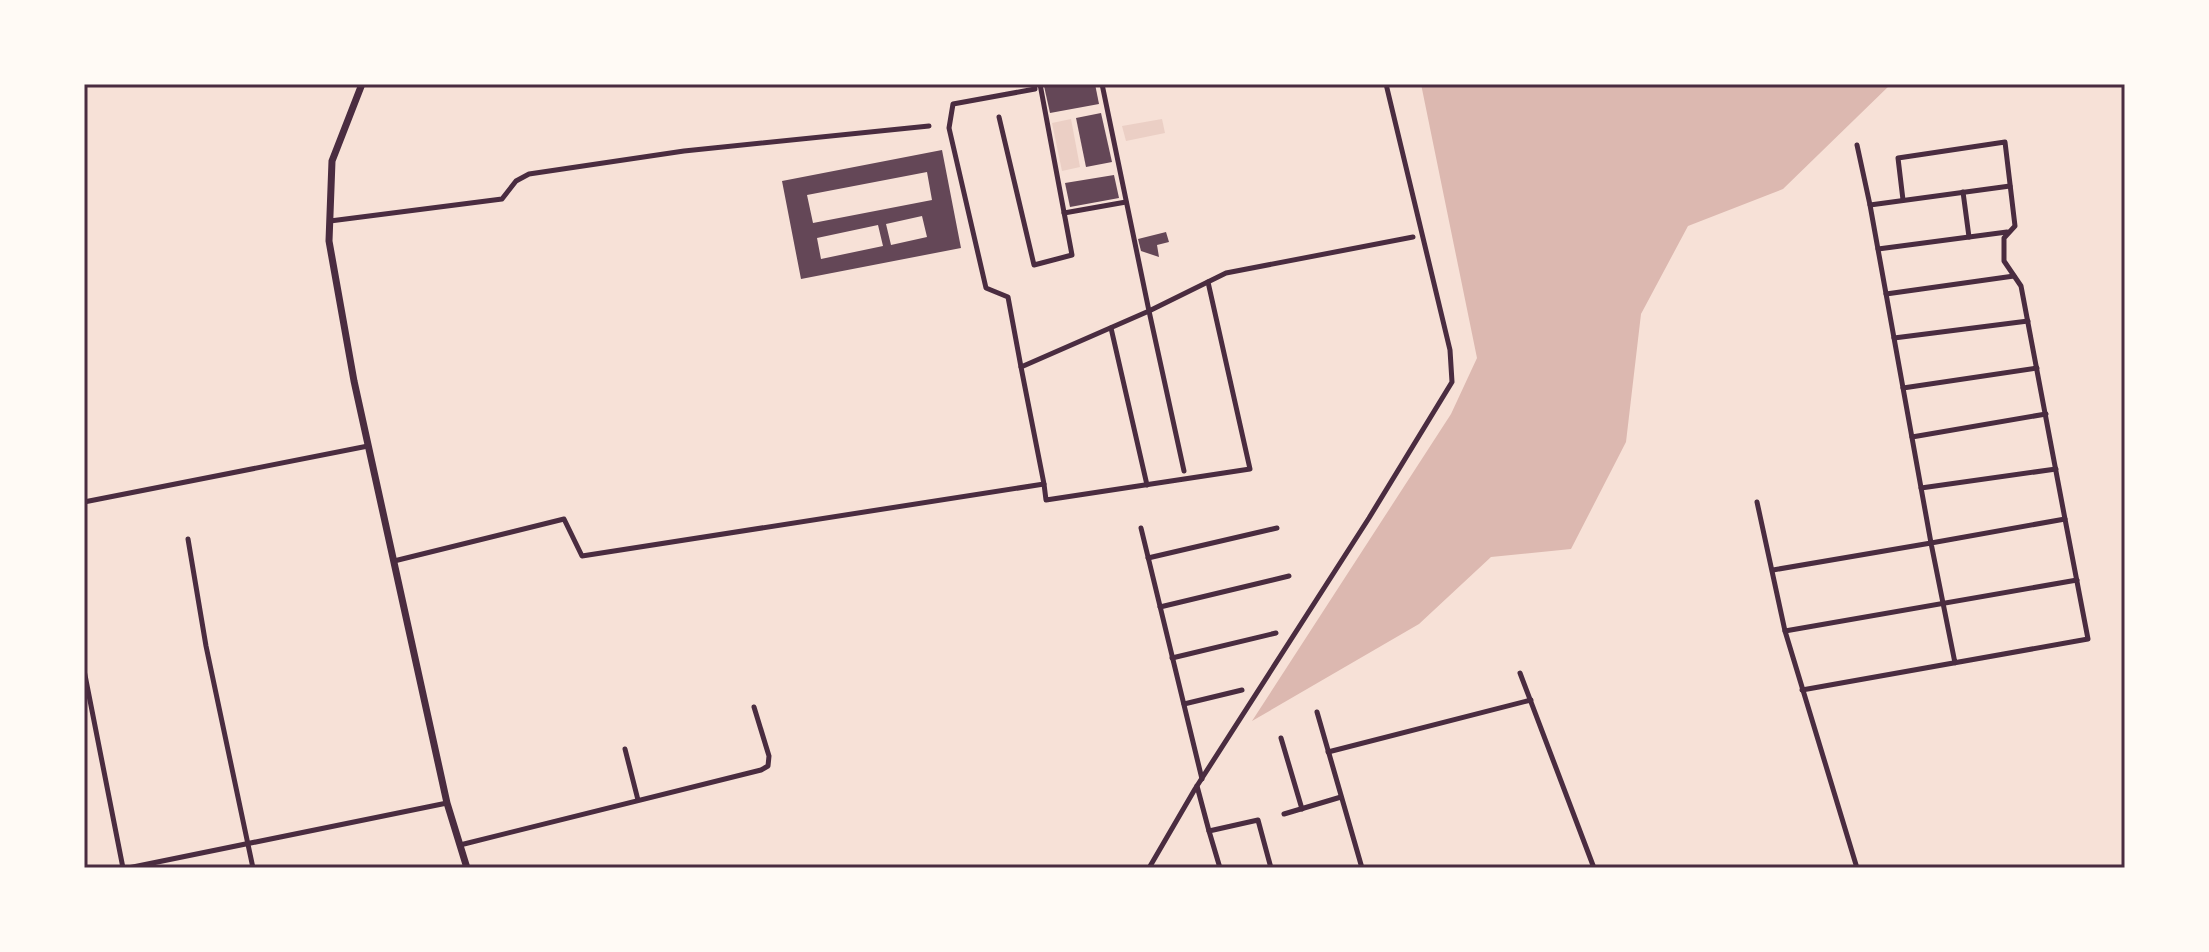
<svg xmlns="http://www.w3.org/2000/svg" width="2209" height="952" font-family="'Varela Round',sans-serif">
	<rect width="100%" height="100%" fill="#f7e1d7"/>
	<g fill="#ebcfc5">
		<path d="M 1071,119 L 1080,167 L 1062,171 L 1052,123 Z"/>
		<path d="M 1162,119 L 1165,133 L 1126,141 L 1122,126 Z"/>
	</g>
	<path fill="#dcb8b0" d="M 1421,84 L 1891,84 L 1783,189 L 1688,226 L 1641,314 L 1626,442 L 1571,549 L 1491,557 L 1419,624 L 1252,721 L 1451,414 L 1477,358 Z"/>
	<g fill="#644757" fill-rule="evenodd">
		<path d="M 1057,84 L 1095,84 L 1099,104 L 1050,113 L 1044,86 Z"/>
		<path d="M 1101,113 L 1112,162 L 1086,167 L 1076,118 Z"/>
		<path d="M 942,150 L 961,248 L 801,279 L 782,181 ZM 927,172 L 932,200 L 813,223 L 807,195 ZM 922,216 L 927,237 L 891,245 L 886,224 ZM 878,225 L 883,246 L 821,259 L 817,238 Z"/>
		<path d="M 1114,175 L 1119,198 L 1070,207 L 1065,183 Z"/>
		<path d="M 1166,232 L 1169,242 L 1157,245 L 1159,257 L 1141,251 L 1138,239 Z"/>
	</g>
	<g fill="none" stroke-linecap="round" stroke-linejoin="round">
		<g stroke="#4a2c40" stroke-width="5">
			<path d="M 999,117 L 1034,265 L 1072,255 L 1040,84"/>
			<path d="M 1963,192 L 1969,237"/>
			<path d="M 1903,200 L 1898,158 L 2005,142 L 2015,226 L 2004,238 L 2004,261 L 2021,286 L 2065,519"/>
			<path d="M 1870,205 L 2010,186"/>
			<path d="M 1064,213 L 1126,202"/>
			<path d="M 330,221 L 502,199 L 516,181 L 529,174 L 684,151 L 929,126"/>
			<path d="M 1878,249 L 2007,232"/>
			<path d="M 1886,294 L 2014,276"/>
			<path d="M 1111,328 L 1147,485"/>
			<path d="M 1894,338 L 2028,321"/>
			<path d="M 1021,367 L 1008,297 L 986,288 L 949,128 L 953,104 L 1035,89 L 1034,84"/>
			<path d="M 1903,388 L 2037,368"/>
			<path d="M 1912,437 L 2046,414"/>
			<path d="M 1184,471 L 1149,311 L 1226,273 L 1413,237"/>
			<path d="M 1044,484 L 1046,500 L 1250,469 L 1208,282"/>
			<path d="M 1921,488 L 2056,469"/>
			<path d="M 84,502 L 368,446"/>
			<path d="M 1757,502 L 1785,631 L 1857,868"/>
			<path d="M 1141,528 L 1202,779"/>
			<path d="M 188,539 L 206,646 L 253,868"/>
			<path d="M 1148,558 L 1277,528"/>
			<path d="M 394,561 L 564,519 L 582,556 L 1044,484 L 1021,367 L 1149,311 L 1102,84"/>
			<path d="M 1773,570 L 1931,543 L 1870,205 L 1857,145"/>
			<path d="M 1160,607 L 1289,576"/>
			<path d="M 1785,631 L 2077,580"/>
			<path d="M 1172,658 L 1276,633"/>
			<path d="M 84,670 L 123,868"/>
			<path d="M 1520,673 L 1594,868"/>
			<path d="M 1802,690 L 2088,639 L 2065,519 L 1931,543 L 1955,663"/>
			<path d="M 1184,704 L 1242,690"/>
			<path d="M 1317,712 L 1362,868"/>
			<path d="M 1281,738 L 1302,809"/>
			<path d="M 625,749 L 638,800"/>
			<path d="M 1328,752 L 1531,700"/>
			<path d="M 1197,786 L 1209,831"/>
			<path d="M 1284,814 L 1341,797"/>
			<path d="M 460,845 L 761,770 L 768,766 L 769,756 L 754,707"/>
			<path d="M 128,868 L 447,803"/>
			<path d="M 1149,868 L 1195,789 L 1369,518 L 1452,382 L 1450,350 L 1386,84"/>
			<path d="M 1220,868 L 1209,831 L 1258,820 L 1271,868"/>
		</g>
		<path stroke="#4a2c40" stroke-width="7" d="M 362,84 L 332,161 L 329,241 L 354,381 L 447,803 L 467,868"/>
	</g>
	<rect width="2209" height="952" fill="none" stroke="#fffaf5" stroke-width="172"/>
	<rect x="86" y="86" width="2037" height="780" fill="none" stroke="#4a2c40" stroke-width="3"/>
</svg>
